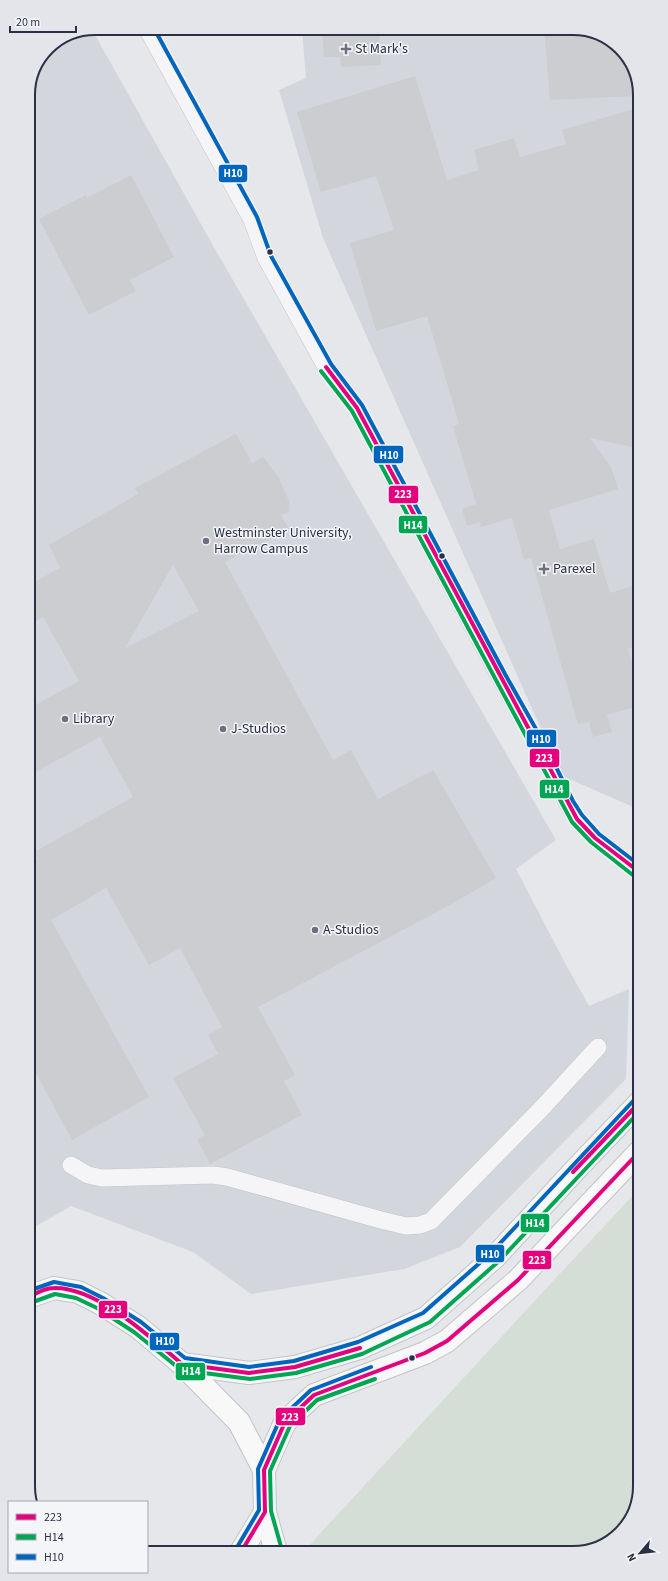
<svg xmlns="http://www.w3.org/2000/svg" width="668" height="1581" font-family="'Source Sans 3',sans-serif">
	<rect width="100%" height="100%" fill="#e6e7ea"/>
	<g fill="#d4d6dd">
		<path d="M 578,28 L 614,42 L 637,74 L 638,809 L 562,776 L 323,238 L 279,90 L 306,78 L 302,31 Z"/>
		<path d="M 69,33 L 94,33 L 211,242 L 556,840 L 516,869 L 565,963 L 589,1006 L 629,989 L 626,1079 L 460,1247 L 404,1269 L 251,1294 L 193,1252 L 71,1206 L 31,1229 L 28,91 L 48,47 Z"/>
	</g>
	<path fill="#d5ded6" d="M 639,1189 L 640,1486 L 626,1527 L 594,1550 L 304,1551 L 552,1282 Z"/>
	<g fill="#cccdd1" fill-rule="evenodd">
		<path d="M 544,28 L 578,28 L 614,42 L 637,74 L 637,96 L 550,100 Z"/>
		<path d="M 379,30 L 381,65 L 341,67 L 340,57 L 324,57 L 322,31 Z"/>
		<path d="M 415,76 L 447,180 L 479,170 L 474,150 L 514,138 L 520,157 L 566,144 L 562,130 L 637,108 L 637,448 L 590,438 L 611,467 L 618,489 L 549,510 L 560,549 L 594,539 L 610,593 L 638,584 L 638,646 L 628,649 L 638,683 L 638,706 L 607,715 L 612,732 L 593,737 L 589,722 L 578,724 L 531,558 L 524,560 L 512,518 L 481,527 L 480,522 L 467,526 L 462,509 L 476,504 L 453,426 L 459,424 L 427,316 L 376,331 L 350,243 L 394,230 L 376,176 L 321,192 L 297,112 Z"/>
		<path d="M 131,175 L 174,257 L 130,280 L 136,291 L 89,315 L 39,219 L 86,195 L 87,198 Z"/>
		<path d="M 236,434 L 252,463 L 263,457 L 279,478 L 289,501 L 289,512 L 281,515 L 289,529 L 225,562 L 333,760 L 351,750 L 378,799 L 433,770 L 496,878 L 448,906 L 258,1007 L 295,1075 L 284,1081 L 302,1115 L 210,1164 L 197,1139 L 205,1135 L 173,1078 L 218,1054 L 208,1035 L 222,1027 L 180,948 L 149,965 L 106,888 L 51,920 L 149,1097 L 72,1140 L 30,1062 L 30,863 L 38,859 L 34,852 L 133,797 L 100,737 L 30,775 L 30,708 L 79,681 L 43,617 L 29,625 L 29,585 L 60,568 L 49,545 L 138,494 L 135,488 ZM 173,565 L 199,611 L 125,648 Z"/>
	</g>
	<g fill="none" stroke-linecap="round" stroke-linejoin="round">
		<g stroke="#c4c5c8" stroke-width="18">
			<g id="minor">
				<path d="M 149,32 L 252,220 L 266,258 L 326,367 L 357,408 L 500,677 L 540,748 L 568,804 L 577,819 L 595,838 L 638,871"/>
				<path d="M 71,1165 L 88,1175 L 102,1178 L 213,1175 L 227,1177 L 381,1220 L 406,1226 L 420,1225 L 431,1221 L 542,1108 L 598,1047"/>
			</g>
		</g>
		<g stroke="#c2c4c8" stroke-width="24">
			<g id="primary">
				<path d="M 31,1296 L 54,1288 L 78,1292 L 100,1303 L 138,1327 L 182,1364 L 239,1422 L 264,1470 L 265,1512 L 241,1552"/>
				<path d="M 182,1364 L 249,1373 L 295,1367 L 360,1348 L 426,1318 L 495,1257 L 577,1168 L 639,1103"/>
				<path d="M 264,1470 L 285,1422 L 314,1395 L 425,1353 L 447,1341 L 518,1280 L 639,1152"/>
				<path d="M 265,1512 L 276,1552"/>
			</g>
		</g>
		<use href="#minor" stroke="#f5f5f7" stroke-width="17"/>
		<use href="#primary" stroke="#f8f8f8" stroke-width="22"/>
		<g stroke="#f4f5f9" stroke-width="7">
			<g id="bus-1">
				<path d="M 326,367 L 357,408 L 577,819 L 595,838 L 638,871"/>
				<path d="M 573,1172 L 639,1103"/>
				<path d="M 31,1296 C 38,1292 46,1288 54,1288 C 97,1287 151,1338 182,1364"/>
				<path d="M 182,1364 L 249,1373 L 295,1367 L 360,1348"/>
				<path d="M 241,1552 L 265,1512 L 264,1470 L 285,1422 L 314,1395 L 425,1353 L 447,1341 L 518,1280 L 639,1152"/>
			</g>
		</g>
		<g stroke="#f4f5f9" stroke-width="7">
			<g id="bus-2">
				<path d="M 321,371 L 352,411 L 572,822 L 591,842 L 634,876"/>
				<path d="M 33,1302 L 55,1294 L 76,1298 L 97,1308 L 134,1332 L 181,1370 L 250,1379 L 296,1373 L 362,1354 L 430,1322 L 499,1261 L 639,1112"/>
				<path d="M 282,1550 L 271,1511 L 270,1471 L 290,1426 L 317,1400 L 375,1379"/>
			</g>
		</g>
		<g stroke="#f4f5f9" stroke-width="7">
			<g id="bus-3">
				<path d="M 156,32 L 257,217 L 271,256 L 331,364 L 362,405 L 505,674 L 545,745 L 573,801 L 582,815 L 599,834 L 638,864"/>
				<path d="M 31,1290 L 54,1282 L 81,1287 L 103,1298 L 141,1322 L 185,1358 L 249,1367 L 294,1361 L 358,1342 L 423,1313 L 491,1253 L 635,1099"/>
				<path d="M 236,1549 L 259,1510 L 258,1469 L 280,1419 L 311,1390 L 371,1367"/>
			</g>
		</g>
		<use href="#bus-1" stroke="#e5007d" stroke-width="4"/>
		<use href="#bus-2" stroke="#00a651" stroke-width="4"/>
		<use href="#bus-3" stroke="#0065bd" stroke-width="4"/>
	</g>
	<g fill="#6c717f" stroke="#f4f5f9" stroke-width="1.5">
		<path d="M344 43h4v4h4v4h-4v4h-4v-4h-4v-4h4z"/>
		<circle cx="206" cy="541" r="4"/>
		<path d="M542 563h4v4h4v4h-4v4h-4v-4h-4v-4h4z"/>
		<circle cx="65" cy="719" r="4"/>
		<circle cx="223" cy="729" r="4"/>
		<circle cx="315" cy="930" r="4"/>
	</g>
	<g fill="#2b3145" stroke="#f4f5f9" stroke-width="1.5">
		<circle cx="270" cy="252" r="3.5"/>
		<circle cx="442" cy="556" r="3.5"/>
		<circle cx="412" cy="1358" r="3.5"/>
	</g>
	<g text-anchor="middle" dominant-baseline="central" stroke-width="3" stroke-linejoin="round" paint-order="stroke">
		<g font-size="14" fill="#2b3145" stroke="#f4f5f9" text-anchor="start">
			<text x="355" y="49">St Mark's</text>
			<text x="214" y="533">Westminster University,<tspan x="214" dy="16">Harrow Campus</tspan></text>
			<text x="553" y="569">Parexel</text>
			<text x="73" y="719">Library</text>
			<text x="231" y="729">J-Studios</text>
			<text x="323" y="930">A-Studios</text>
		</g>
	</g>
	<path d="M0 0H668V1581H0ZM95 35H573A60 60 0 0 1 633 95V1486A60 60 0 0 1 573 1546H95A60 60 0 0 1 35 1486V95A60 60 0 0 1 95 35Z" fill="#e4e5eb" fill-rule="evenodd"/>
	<path fill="none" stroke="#2b3145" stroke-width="2" d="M95 35H573A60 60 0 0 1 633 95V1486A60 60 0 0 1 573 1546H95A60 60 0 0 1 35 1486V95A60 60 0 0 1 95 35Z"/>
	<g stroke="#f4f5f9" stroke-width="1.5">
		<rect x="218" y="164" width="30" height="19" rx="4" fill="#0065bd"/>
		<rect x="373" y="445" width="31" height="19" rx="4" fill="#0065bd"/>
		<rect x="388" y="485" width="31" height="19" rx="4" fill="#e5007d"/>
		<rect x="398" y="515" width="30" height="19" rx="4" fill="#00a651"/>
		<rect x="526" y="729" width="31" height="19" rx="4" fill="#0065bd"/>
		<rect x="529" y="748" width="31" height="20" rx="4" fill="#e5007d"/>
		<rect x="539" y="779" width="31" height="20" rx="4" fill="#00a651"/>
		<rect x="520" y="1213" width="30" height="20" rx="4" fill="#00a651"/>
		<rect x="475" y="1244" width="30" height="19" rx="4" fill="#0065bd"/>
		<rect x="522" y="1250" width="30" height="20" rx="4" fill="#e5007d"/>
		<rect x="98" y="1300" width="30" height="19" rx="4" fill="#e5007d"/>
		<rect x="149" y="1332" width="31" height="19" rx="4" fill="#0065bd"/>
		<rect x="175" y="1362" width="31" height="19" rx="4" fill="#00a651"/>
		<rect x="275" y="1407" width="31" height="19" rx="4" fill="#e5007d"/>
	</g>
	<g font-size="11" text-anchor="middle" font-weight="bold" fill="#fff">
		<text x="233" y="177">H10</text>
		<text x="389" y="459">H10</text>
		<text x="403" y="498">223</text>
		<text x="413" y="529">H14</text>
		<text x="541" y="743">H10</text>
		<text x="544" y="762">223</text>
		<text x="554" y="793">H14</text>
		<text x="535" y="1227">H14</text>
		<text x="490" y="1258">H10</text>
		<text x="537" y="1264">223</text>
		<text x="113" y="1313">223</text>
		<text x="165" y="1345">H10</text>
		<text x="191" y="1375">H14</text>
		<text x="290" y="1421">223</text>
	</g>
	<rect x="8" y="1501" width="140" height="72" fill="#f4f5f9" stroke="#a4a7b1"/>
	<rect x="16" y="1514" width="20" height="6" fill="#e5007d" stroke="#a4a7b1"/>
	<text x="44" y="1521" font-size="12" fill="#2b3145">223</text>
	<rect x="16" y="1534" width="20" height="6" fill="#00a651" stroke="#a4a7b1"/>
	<text x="44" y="1541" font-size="12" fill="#2b3145">H14</text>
	<rect x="16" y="1554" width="20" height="6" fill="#0065bd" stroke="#a4a7b1"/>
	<text x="44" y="1561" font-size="12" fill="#2b3145">H10</text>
	<g transform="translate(640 1553) rotate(242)" stroke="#f4f5f9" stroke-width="3" paint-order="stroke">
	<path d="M0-3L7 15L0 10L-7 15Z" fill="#2b3145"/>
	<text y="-6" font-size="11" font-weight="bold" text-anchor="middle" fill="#2b3145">N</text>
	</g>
	<path d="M10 26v6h66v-6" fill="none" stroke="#2b3145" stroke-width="2"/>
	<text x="16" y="26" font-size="12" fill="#2b3145" stroke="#f4f5f9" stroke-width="3" paint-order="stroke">20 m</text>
</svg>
